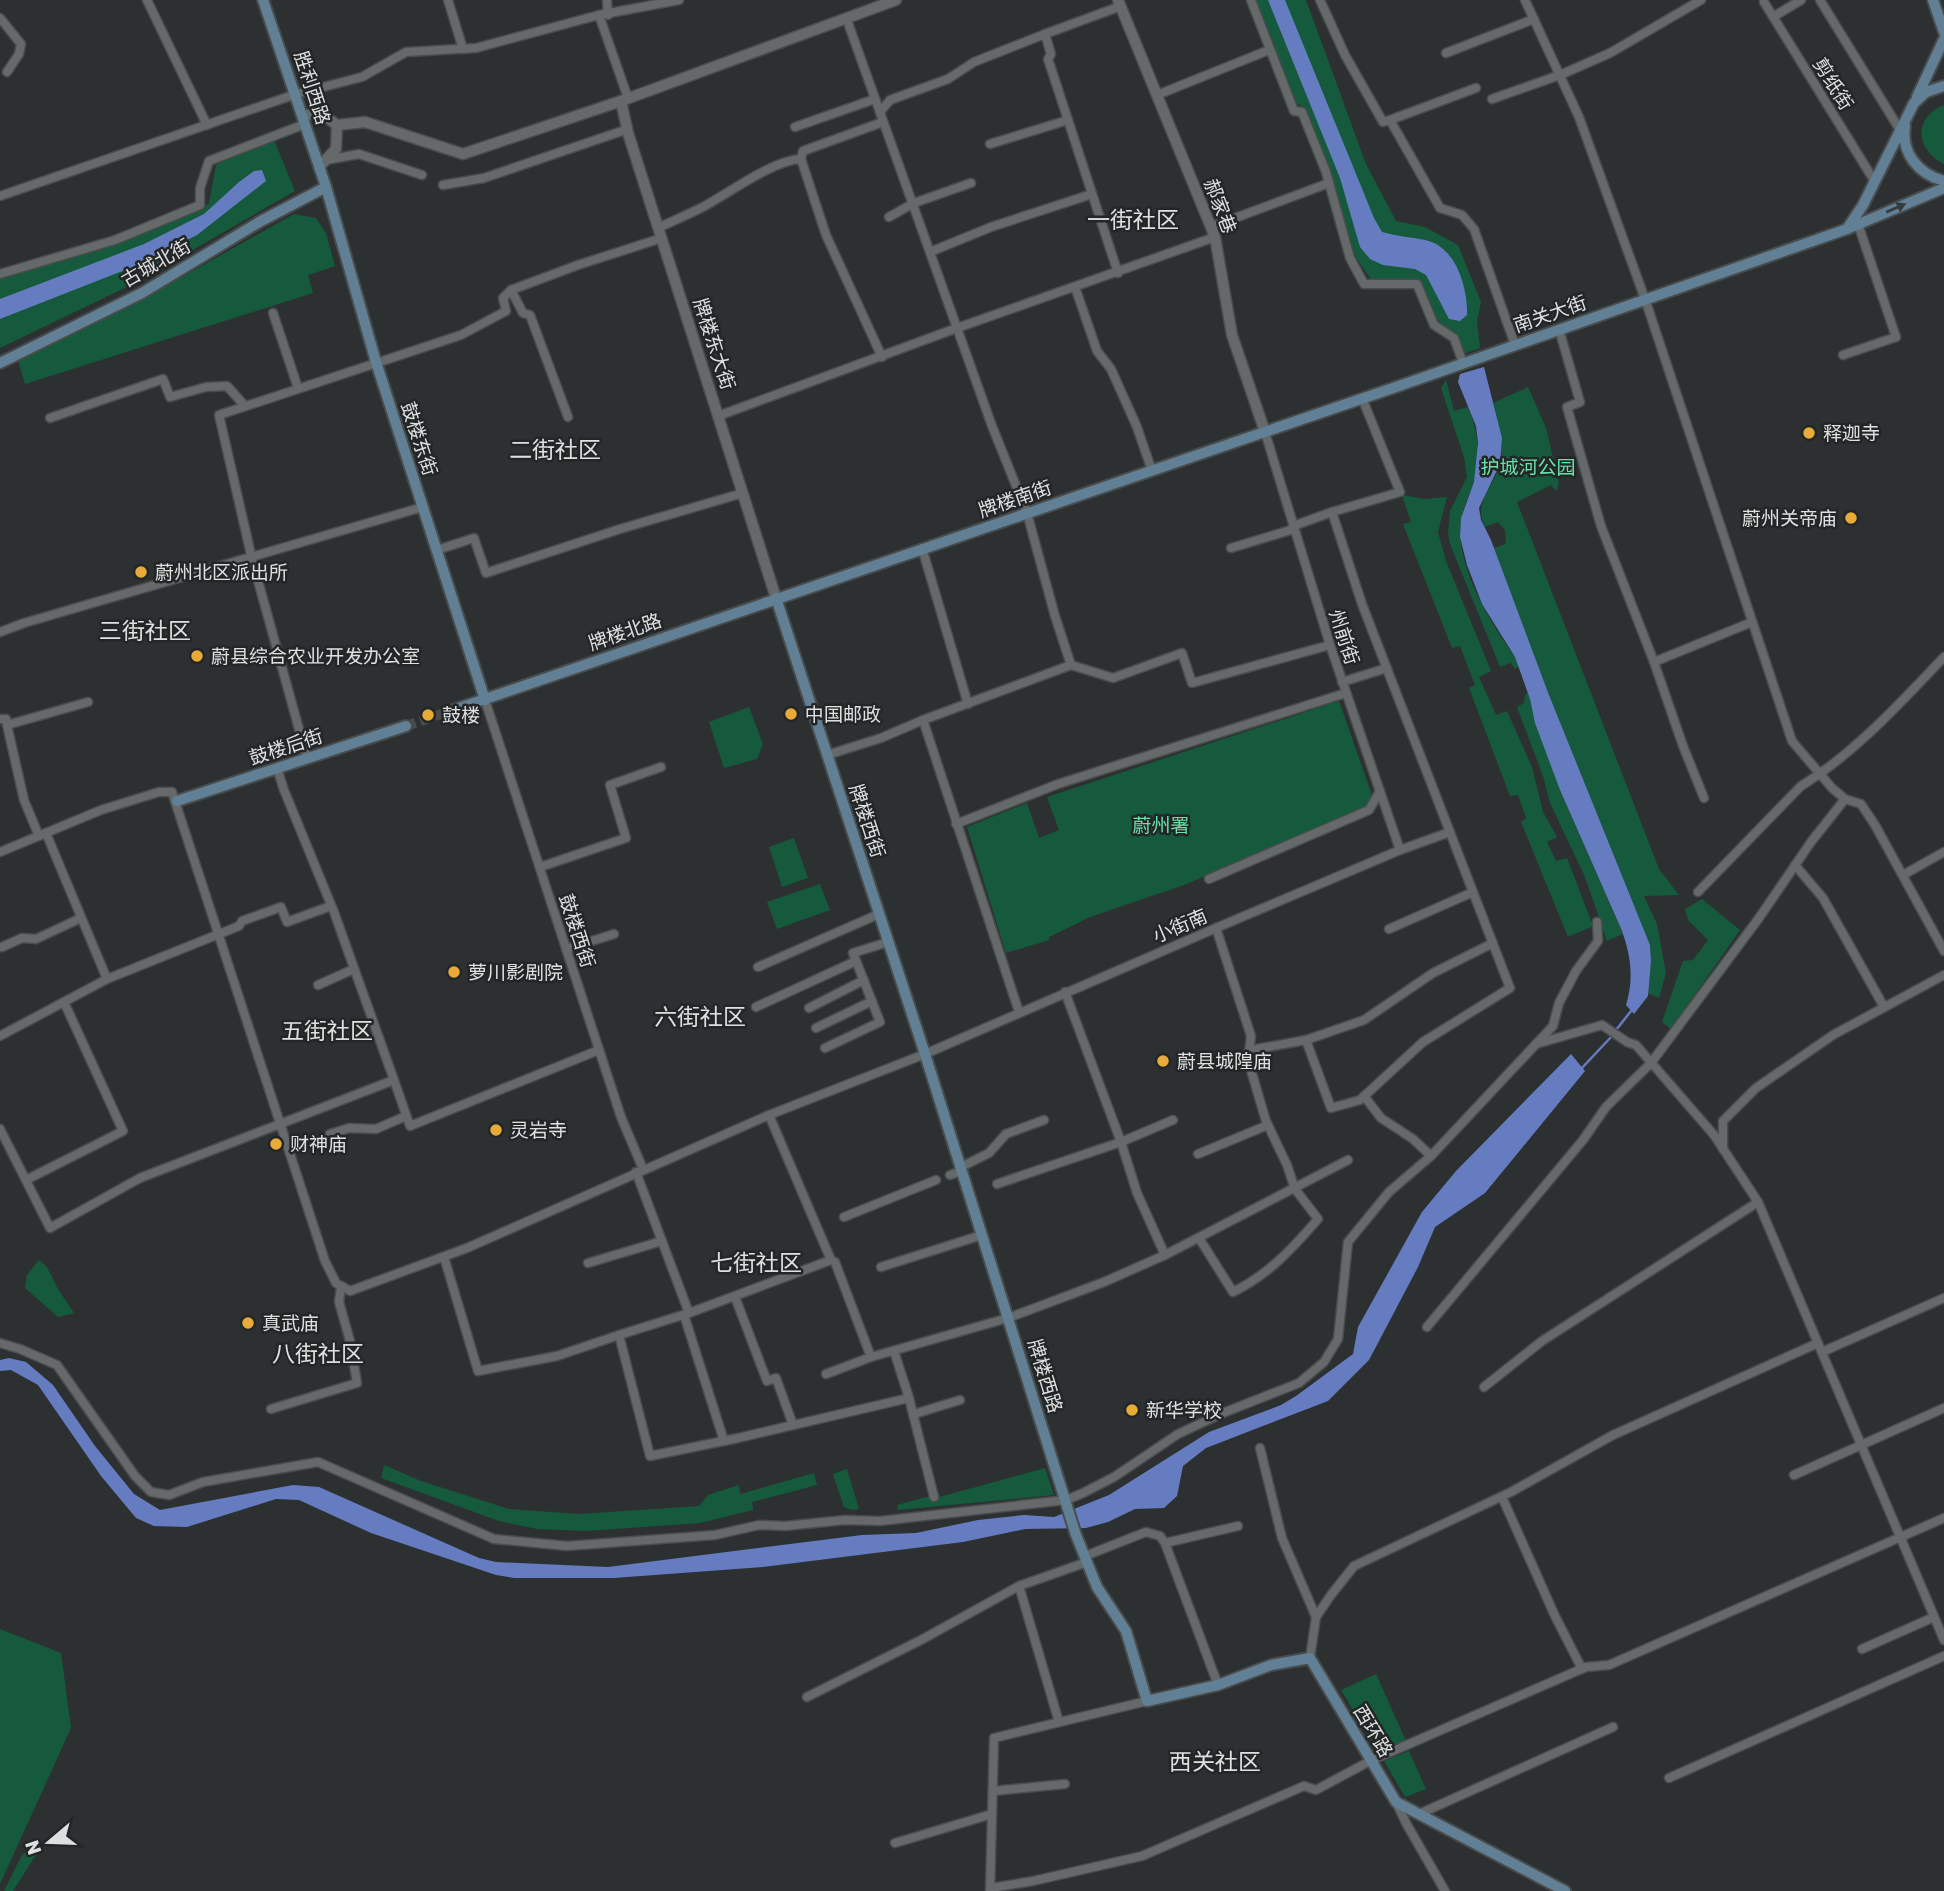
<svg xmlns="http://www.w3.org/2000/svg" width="1944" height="1891" font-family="Rubik,'Noto Sans SC',sans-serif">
	<rect width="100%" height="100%" fill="#2d3031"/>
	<g fill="#165a3d">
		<path d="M 1254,0 L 1306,0 L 1366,164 L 1396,221 L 1425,227 L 1458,245 L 1481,302 L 1477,321 L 1480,348 L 1463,354 L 1455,332 L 1440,325 L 1422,283 L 1371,279 L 1356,258 L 1331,180 L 1300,105 L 1294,103 Z"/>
		<path d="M 1944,105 L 1944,164 C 1915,150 1913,117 1944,105 Z"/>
		<path d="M 274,140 L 295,191 L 137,282 L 0,348 L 0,278 L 13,272 L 116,245 L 200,210 L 209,203 L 216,165 L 234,152 Z"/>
		<path d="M 294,214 L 316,218 L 326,233 L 335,266 L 308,275 L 313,293 L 25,384 L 18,360 L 141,300 Z"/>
		<path d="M 1446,380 L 1454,411 L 1468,407 C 1479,432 1481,458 1473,485 C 1469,497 1462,509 1461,521 C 1455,566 1490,622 1515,657 L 1519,666 L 1515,669 L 1511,663 L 1500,667 L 1450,544 L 1448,533 L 1450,511 L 1467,477 L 1464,457 L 1441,388 Z"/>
		<path d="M 1528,387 L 1546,428 L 1559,483 L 1556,491 L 1551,485 L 1517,502 L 1659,869 L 1679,895 L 1644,896 L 1657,924 L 1666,973 L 1659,998 L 1648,993 L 1651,961 L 1650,945 L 1549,695 L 1494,548 L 1506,544 L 1505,530 L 1498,522 L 1485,527 C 1472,502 1496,485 1500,462 C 1504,441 1498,423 1493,403 Z"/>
		<path d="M 1402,495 L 1425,499 L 1447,497 L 1438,532 L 1446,561 L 1491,671 L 1479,677 L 1496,715 L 1507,711 L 1532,767 L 1543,812 L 1557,837 L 1547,842 L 1556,861 L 1567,858 L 1593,926 L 1568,937 L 1521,822 L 1526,818 L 1518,795 L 1510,796 L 1469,688 L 1475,685 L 1460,646 L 1452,648 L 1403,524 L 1411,522 Z"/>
		<path d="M 1528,692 L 1560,790 L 1623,934 L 1607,941 L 1585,877 L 1550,803 L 1543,776 L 1517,707 L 1524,703 L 1525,695 Z"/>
		<path d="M 1339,701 L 1375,804 L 1184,885 L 1090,917 L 1049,937 L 1049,940 L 1006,953 L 967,827 L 1027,803 L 1039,838 L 1059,830 L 1047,797 Z"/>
		<path d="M 749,707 L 763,744 L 757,759 L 724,768 L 709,722 Z"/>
		<path d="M 794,838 L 808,878 L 782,887 L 769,847 Z"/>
		<path d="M 820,884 L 830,910 L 777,929 L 767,902 Z"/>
		<path d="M 1702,899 L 1740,930 L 1671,1029 L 1662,1022 L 1683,961 L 1693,960 L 1708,940 L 1688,920 L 1685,909 Z"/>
		<path d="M 39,1260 L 47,1267 L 58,1289 L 74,1313 L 58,1317 L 25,1288 L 27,1275 Z"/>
		<path d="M 384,1465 L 421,1481 L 509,1509 L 579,1514 L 699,1506 L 708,1495 L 739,1485 L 740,1494 L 814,1473 L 817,1485 L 752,1502 L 753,1510 L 700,1523 L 586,1531 L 537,1529 L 499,1521 L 381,1478 Z"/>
		<path d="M 1045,1468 L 1054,1495 L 898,1510 L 897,1505 L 930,1496 L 932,1499 Z"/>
		<path d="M 847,1469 L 859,1509 L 852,1510 L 844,1507 L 833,1474 Z"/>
		<path d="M 0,1629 L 61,1653 L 71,1728 L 0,1884 Z"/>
		<path d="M 1376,1674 L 1406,1741 L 1379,1753 L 1341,1690 Z"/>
		<path d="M 1409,1751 L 1426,1789 L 1405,1797 L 1384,1761 Z"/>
		<path d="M 31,1847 L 37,1853 L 13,1891 L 4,1891 L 22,1855 Z"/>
	</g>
	<g fill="#667cc1">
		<path d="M 1268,0 L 1285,0 L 1374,218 L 1382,232 C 1396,236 1410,237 1425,240 C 1456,246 1468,288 1467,315 L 1460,321 L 1449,319 L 1426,275 L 1415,269 L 1383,265 L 1370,259 L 1360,247 L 1340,178 Z"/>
		<path d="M 262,170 L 266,181 L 197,235 L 135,266 L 0,319 L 0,299 L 144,244 L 204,214 L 239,182 L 254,171 Z"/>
		<path d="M 1484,367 L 1502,438 L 1500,464 L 1479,508 L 1481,520 L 1491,540 L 1549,695 L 1650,945 L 1651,961 L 1648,996 L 1634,1014 L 1626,1005 C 1634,979 1631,956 1622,931 L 1560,790 L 1535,723 L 1530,699 L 1515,657 L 1482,604 L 1467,565 L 1460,537 L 1461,518 L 1474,482 L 1478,443 L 1476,426 L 1458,382 L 1460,374 Z"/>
		<path d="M 1571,1054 L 1585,1071 L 1485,1193 L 1435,1227 L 1418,1267 L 1369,1360 L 1328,1401 L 1206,1448 L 1183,1466 L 1177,1496 L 1164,1508 L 1135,1509 L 1108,1522 L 1086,1528 L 1025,1529 L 963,1542 L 763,1567 L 614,1578 L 514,1578 L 496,1575 L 371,1533 L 299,1500 L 276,1499 L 187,1527 L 154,1526 L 136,1518 L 101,1476 L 38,1385 L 11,1370 L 0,1371 L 0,1360 L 9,1358 L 26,1362 L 53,1385 L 95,1446 L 134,1494 L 160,1510 L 293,1485 L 319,1487 L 479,1558 L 496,1562 L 608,1567 L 862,1535 L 916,1533 L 978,1520 L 1024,1515 L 1054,1517 L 1109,1495 L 1209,1432 L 1281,1405 L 1296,1396 L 1353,1354 L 1358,1327 L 1422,1212 L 1456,1171 Z"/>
	</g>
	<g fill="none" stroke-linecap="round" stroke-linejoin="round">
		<g stroke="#667cc1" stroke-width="2.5">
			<path d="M 1616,1030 L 1631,1011"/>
			<path d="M 1581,1069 L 1612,1036"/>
		</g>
		<path stroke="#484a4b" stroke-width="10" stroke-dasharray="10 5" stroke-linecap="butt" d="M 406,726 L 453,710"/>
		<g stroke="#494c4d" stroke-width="11">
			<g id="minor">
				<path d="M 147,0 L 207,125"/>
				<path d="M 448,0 L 463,49"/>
				<path d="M 607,0 L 608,15"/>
				<path d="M 1251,0 L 1294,111 L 1302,112 L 1326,172 L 1350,258 L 1364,284 L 1417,284 L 1434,325 L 1454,338 L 1463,363"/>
				<path d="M 1320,0 L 1345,55 L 1383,122 L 1390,120 L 1440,208 L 1462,215 L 1474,229 L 1515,345"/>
				<path d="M 1525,0 L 1579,117 L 1645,299 L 1792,741 L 1832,788 L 1845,799 L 1861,804 L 1875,825 L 1944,951"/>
				<path d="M 1820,0 L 1900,130"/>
				<path d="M 1764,2 L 1875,182"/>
				<path d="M 599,15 L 679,0"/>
				<path d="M 1773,17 L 1801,0"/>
				<path d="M 0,18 L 21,44 L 19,54 L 7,72"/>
				<path d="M 847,20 L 992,426 L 1027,513 L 1055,616 L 1071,665"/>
				<path d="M 1446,53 L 1534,19"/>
				<path d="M 1157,95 L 1269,50"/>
				<path d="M 1492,99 L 1560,75 L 1610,53 L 1701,0"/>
				<path d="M 880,112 L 890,100 L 948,79 L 974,62 L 1045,34"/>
				<path d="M 1068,120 L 1048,59 L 1051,54 L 1045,34 L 1121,6"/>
				<path d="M 1390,120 L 1476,88"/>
				<path d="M 795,127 L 875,99"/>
				<path d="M 990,144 L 1068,120 L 1118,273"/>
				<path d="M 801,159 L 803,151 L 883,122"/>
				<path d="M 326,160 L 359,154 L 422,175"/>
				<path d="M 443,185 L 484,178 L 628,129"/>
				<path d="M 0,196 L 296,94 L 362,77 L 406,52 L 476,48 L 599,15 L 628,98"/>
				<path d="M 889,217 L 914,203 L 971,183"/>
				<path d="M 1211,227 L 1329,183"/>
				<path d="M 658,228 C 673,221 689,214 703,207 C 729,193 773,160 801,159 L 826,235 L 882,357"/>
				<path d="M 930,252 L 991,227 L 1092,194"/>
				<path d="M 0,274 L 115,240 L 200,205 L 200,188 L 209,161 L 305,124"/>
				<path d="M 1075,287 L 1097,351 L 1111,369 L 1137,427 L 1152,471"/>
				<path d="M 511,290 L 523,313 L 530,315 L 568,417"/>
				<path d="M 273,313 L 298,388"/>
				<path d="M 1559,329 L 1580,402 L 1567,407 L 1601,526 L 1654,662 L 1752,622"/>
				<path d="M 1843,355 L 1896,337 L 1858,224"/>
				<path d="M 718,416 L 957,328 L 1215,237"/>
				<path d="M 50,418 L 163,379 L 170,397 L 206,387 L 227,386 L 245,406"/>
				<path d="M 1265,432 L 1330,645 L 1400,850"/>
				<path d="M 1332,512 L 1400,492 L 1362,398"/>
				<path d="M 922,548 L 968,704"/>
				<path d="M 1231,548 L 1294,529"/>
				<path d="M 437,550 L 474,538 L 486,573 L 620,529 L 743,493"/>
				<path d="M 0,632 L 24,623 L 423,507"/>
				<path d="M 1654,662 L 1683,746 L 1704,798"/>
				<path d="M 1342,682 L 1387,668"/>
				<path d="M 485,700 L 621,1117 L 643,1169"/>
				<path d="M 0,719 L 6,719 L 7,725"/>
				<path d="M 923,720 L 1019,1012"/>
				<path d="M 827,755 L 881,738 L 923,720 L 1071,665 L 1113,678 L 1182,653 L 1192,683 L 1330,645"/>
				<path d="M 307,758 L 252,559 L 219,415 L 461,335 L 506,311 L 503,298 L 511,290 L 578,265 L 662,238"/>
				<path d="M 956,824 L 1058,784 L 1346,693"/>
				<path d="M 46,833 L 107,979"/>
				<path d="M 39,836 L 24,800 L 7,725 L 88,702"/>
				<path d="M 0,852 L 101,810 L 159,792 L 172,792 L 325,1261 L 336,1283 L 350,1291 L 467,1248 L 769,1115 L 925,1054 L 1216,928 L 1400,850 L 1450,832"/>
				<path d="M 1795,865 L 1823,898 L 1884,1007"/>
				<path d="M 540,867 L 626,838 L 610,785 L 661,767"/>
				<path d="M 1903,875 L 1944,852"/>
				<path d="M 1209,879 L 1369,810 L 1380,791"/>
				<path d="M 1698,892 L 1801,786 C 1855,753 1900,703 1944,657"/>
				<path d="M 1389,929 L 1473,892"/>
				<path d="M 2,947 L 22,938 L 36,939 L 81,918"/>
				<path d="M 566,949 L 614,934"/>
				<path d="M 758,967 L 879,914"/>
				<path d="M 318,985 L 354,969"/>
				<path d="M 1065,992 L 1121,1142 L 1137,1193 L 1165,1255"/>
				<path d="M 756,1007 L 856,961"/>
				<path d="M 809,1008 L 864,980"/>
				<path d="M 816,1028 L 872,1001"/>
				<path d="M 0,1036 L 107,979 L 239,926 L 242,921 L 281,907 L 287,922 L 331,906"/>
				<path d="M 1306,1040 L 1364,1020 L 1433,973 L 1493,943"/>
				<path d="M 1536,1044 L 1602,1025 L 1627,1042 L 1636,1045 L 1714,1135 L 1758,1202 L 1944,1640"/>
				<path d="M 825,1048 L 880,1022 L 853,953 L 888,942"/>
				<path d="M 1251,1050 L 1306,1040 L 1331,1108 L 1360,1100 L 1423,1042 L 1510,988 L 1362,604 L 1332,512 L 1293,526"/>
				<path d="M 394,1080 L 410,1126 L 599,1050"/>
				<path d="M 1364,1096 L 1381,1118 L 1413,1139 L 1431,1156"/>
				<path d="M 769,1115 L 831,1260"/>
				<path d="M 0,1129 L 50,1228 L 140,1178 L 394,1080 L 334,912 L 284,790 L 277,768"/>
				<path d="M 330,1134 L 349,1128 L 376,1129 L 406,1116"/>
				<path d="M 1723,1149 L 1723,1121 L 1756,1088 L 1833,1035 L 1944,975"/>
				<path d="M 1198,1154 L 1268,1125"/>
				<path d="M 961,1167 L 989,1153 L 1006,1134 L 1044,1120"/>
				<path d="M 636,1172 L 689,1313"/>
				<path d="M 950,1175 L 962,1171"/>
				<path d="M 26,1180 L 123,1131 L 64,1002"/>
				<path d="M 997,1184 L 1121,1142 L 1173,1120"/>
				<path d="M 844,1217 L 936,1180"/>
				<path d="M 1199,1238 L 1233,1292 C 1268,1275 1292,1249 1318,1219 L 1295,1189 L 1287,1165 L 1266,1121 L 1248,1060 L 1251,1036 L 1216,928"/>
				<path d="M 444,1257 L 478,1371 L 557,1356 L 619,1335 L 689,1313 L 831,1260 L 835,1262 L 871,1357 L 1008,1318 L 1104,1282 L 1165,1255 L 1348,1160"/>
				<path d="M 588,1263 L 662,1241"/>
				<path d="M 881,1267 L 982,1235"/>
				<path d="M 735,1297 L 767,1381 L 776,1378 L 793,1425"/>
				<path d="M 684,1315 L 724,1441"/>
				<path d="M 1427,1327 L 1583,1140 L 1606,1107 L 1651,1063 L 1759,918 L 1811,842 L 1845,799"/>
				<path d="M 619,1335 L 650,1456 L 738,1438 L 909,1398 L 894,1351"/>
				<path d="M 0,1343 L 20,1349 L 57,1365 L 135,1476 L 151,1492 L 169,1495 L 203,1482 L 318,1462 L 494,1539 L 567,1546 L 715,1535 L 759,1525 L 785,1526 L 845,1520 L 880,1521 L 1066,1500 L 1083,1493 L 1114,1477 L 1178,1434 L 1223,1413 L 1299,1383 L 1324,1362 L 1338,1339 L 1348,1242 L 1389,1192 L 1431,1156 L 1553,1026 L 1559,1003 L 1576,971 L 1598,941 L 1597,922"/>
				<path d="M 1822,1352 L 1944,1298"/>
				<path d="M 826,1374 L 871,1357"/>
				<path d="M 1484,1387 L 1542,1341 L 1758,1202"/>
				<path d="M 909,1398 L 934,1497"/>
				<path d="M 271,1409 L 357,1383 L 350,1341 L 339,1302 L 341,1286"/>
				<path d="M 914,1414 L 960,1400"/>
				<path d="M 1260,1448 L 1282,1538 L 1316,1617"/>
				<path d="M 1794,1475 L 1944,1408"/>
				<path d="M 1502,1497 L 1555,1616 L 1582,1669"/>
				<path d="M 1165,1543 L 1218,1685"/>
				<path d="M 1085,1556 L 1146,1532 L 1160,1536 L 1165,1543 L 1238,1526"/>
				<path d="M 1019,1586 L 1059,1722"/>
				<path d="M 1862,1649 L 1934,1617"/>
				<path d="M 1310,1658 L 1316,1617 L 1331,1595 L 1354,1566 L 1511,1492 L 1613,1435 L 1818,1343"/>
				<path d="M 807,1697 L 921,1640 L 1019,1586 L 1087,1562"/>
				<path d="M 1669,1778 L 1944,1656"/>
				<path d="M 993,1791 L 1065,1784"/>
				<path d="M 1396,1802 L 1406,1823 L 1445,1891"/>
				<path d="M 1419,1814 L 1613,1727"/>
				<path d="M 895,1843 L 992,1814"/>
				<path d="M 991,1888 L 1033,1881 L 1142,1856 L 1304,1786 L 1316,1790 L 1370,1761 L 1586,1667 L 1609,1665 L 1944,1518"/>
				<path d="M 990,1891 L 994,1738 L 1147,1701"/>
			</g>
		</g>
		<g stroke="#494c4d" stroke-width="13">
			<g id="tertiary">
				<path d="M 1118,0 L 1215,237 L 1232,335 L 1265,432"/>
				<path d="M 621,101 L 628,133 L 776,598"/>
				<path d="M 303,116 L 319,112 L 337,125 L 365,122 L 463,154 L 621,101 L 896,0"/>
				<path d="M 319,167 L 336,149 L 337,125"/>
			</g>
		</g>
		<g stroke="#494c4d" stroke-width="14">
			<g id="secondary">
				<path d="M 263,0 L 326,187 L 376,362 L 485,700"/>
				<path d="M 1933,0 L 1944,32"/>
				<path d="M 1917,97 L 1944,39"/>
				<path d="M 1905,126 C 1901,153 1918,174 1944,181"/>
				<path d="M 1847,229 L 1863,205 L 1914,103 L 1926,92 L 1944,86"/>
				<path d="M 0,363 L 142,293 L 261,221 L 326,187"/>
				<path d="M 776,598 L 925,1054 L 1076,1535 L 1097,1587 L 1126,1631 L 1147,1701 L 1218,1685 L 1271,1665 L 1310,1658 L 1396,1802 L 1565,1891"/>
				<path d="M 453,710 L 1396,387 L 1847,229 L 1944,188"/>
				<path d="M 177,801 L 406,726"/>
			</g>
		</g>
		<use href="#minor" stroke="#65696a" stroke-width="8"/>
		<use href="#tertiary" stroke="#65696a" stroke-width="10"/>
		<use href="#secondary" stroke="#628095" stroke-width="10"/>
	</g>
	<defs><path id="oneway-solid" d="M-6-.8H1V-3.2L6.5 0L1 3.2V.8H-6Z" transform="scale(1.75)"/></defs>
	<use fill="#333c42" href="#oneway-solid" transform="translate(1896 208) rotate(-23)"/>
	<g fill="#e9ab38" stroke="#232627" stroke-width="2.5">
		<circle cx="1809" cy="433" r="7"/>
		<circle cx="1851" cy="518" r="7"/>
		<circle cx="141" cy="572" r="7"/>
		<circle cx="197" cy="656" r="7"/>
		<circle cx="791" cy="714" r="7"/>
		<circle cx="428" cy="715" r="7"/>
		<circle cx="454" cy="972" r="7"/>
		<circle cx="1163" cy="1061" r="7"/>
		<circle cx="496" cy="1130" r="7"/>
		<circle cx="276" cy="1144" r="7"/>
		<circle cx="248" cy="1323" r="7"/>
		<circle cx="1132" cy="1410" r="7"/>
	</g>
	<g text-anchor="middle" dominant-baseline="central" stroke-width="5" stroke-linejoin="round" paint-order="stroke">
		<g font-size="19" fill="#dee0e0" stroke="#232627">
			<text transform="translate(1833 84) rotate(58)">剪纸街</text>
			<text transform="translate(312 88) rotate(72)">胜利西路</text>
			<text transform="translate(1220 206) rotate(69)">郝家巷</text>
			<text transform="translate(156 263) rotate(-30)">古城北街</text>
			<text transform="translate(1550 314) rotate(-19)">南关大街</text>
			<text transform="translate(714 344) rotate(72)">牌楼东大街</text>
			<text transform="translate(419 439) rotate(72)">鼓楼东街</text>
			<text transform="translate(1015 499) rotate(-19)">牌楼南街</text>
			<text transform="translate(625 632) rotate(-19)">牌楼北路</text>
			<text transform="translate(1344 637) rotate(72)">州前街</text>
			<text transform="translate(286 747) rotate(-18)">鼓楼后街</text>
			<text transform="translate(867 821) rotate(72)">牌楼西街</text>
			<text transform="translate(1180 926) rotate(-23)">小街南</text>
			<text transform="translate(577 931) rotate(72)">鼓楼西街</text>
			<text transform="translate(1045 1376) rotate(73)">牌楼西路</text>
			<text transform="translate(1373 1731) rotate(59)">西环路</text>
		</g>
		<g font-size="19" fill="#dee0e0" stroke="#232627" text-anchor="start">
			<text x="1823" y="433">释迦寺</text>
			<text x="1837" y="518" text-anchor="end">蔚州关帝庙</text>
			<text x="155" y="572">蔚州北区派出所</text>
			<text x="211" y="656">蔚县综合农业开发办公室</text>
			<text x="805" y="714">中国邮政</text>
			<text x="442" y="715">鼓楼</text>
			<text x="468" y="972">萝川影剧院</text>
			<text x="1177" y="1061">蔚县城隍庙</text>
			<text x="510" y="1130">灵岩寺</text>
			<text x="290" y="1144">财神庙</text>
			<text x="262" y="1323">真武庙</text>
			<text x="1146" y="1410">新华学校</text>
		</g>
		<g font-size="19" fill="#68e2a8" stroke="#232627">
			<text x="1528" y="467">护城河公园</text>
			<text x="1161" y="825">蔚州署</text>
		</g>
		<g font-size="23" fill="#dee0e0" stroke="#232627">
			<text x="1133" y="220">一街社区</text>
			<text x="555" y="450">二街社区</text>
			<text x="145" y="631">三街社区</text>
			<text x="700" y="1017">六街社区</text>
			<text x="327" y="1031">五街社区</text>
			<text x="756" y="1263">七街社区</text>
			<text x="318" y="1354">八街社区</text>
			<text x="1215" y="1762">西关社区</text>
		</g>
	</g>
	<g transform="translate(49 1842) rotate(251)" stroke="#232627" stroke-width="5" paint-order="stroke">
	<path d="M0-5L12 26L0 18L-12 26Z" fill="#dee0e0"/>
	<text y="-10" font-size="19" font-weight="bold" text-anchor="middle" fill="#dee0e0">N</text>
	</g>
</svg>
